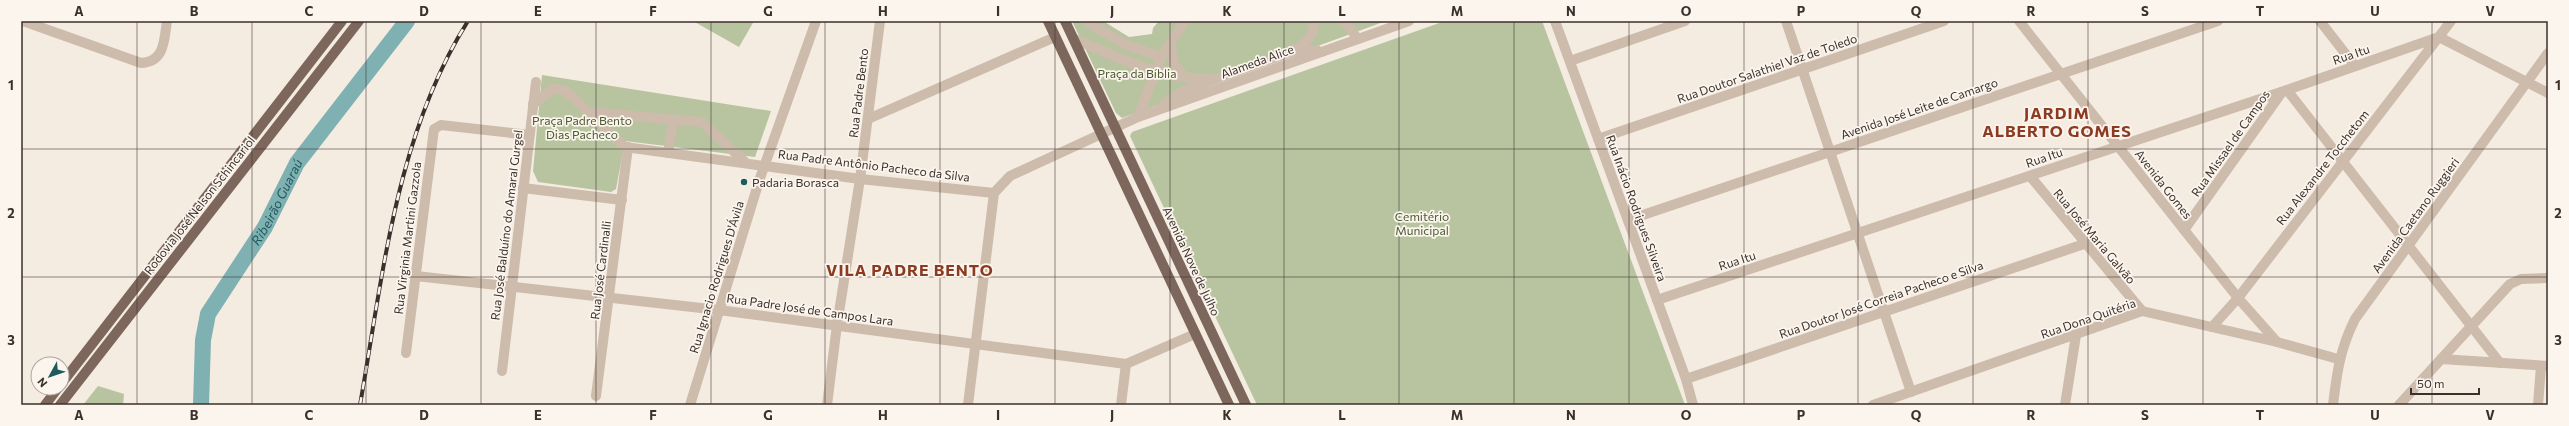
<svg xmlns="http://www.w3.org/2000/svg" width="2569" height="426" font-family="Commissioner,sans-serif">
	<rect width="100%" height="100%" fill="#f4ebe1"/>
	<g fill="#b8c4a0">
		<path d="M 693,21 L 754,21 L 739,47 Z"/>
		<path d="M 1072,21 L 1103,21 L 1129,37 L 1152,34 L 1153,28 L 1159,21 L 1386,21 L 1122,118 L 1116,113 Z"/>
		<path d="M 1445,21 L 1542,21 L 1685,405 L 1257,405 L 1130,136 L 1132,132 Z"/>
		<path d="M 542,75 L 771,111 L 755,157 L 625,141 L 616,189 L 611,192 L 538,182 L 533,171 Z"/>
		<path d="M 98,386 L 124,394 L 123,405 L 83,405 Z"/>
	</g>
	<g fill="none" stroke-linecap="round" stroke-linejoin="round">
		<path stroke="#7fb0b2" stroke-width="16" id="s1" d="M 201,405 L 203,340 L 208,314 L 265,227 L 297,163 L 407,21"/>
		<g stroke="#cdbbac" stroke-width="10">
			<path d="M 23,21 L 141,63 C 165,62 164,40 167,21"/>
			<path d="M 1086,21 L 1126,45 L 1161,57"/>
			<path d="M 1344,21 L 1358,39"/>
			<path d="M 1555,21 L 1686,379 L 1693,405"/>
			<path d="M 1786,21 L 1911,392"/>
			<path d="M 2019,21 L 2238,298 L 2277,342"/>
			<path d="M 2320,21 L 2355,66"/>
			<path d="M 1074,39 C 1117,56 1161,81 1209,78"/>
			<path d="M 1170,43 L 1174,64 L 1185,77"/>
			<path d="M 1293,51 C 1305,44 1315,36 1314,21"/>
			<path d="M 1570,61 L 1685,21"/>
			<path d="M 2287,90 L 2500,363"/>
			<path d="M 533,104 L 553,89 L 565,90 L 625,147 L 860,179 L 994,193"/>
			<path d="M 1163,105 L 1183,91 L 1218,78 L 1291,52 L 1317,50"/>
			<path d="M 588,112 L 702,122 L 744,161"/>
			<path d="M 1138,117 L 1161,57 L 1185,21"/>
			<path d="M 868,119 L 1055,37"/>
			<path d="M 1598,139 L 1944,21"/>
			<path d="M 668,153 L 673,120"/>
			<path d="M 2030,176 L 2142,311"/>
			<path d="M 523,188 L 622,200"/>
			<path d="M 1628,220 L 2218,21"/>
			<path d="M 2184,230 L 2282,92"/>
			<path d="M 416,276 L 719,310 L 1126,364 L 1195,334"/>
			<path d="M 1657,300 L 2287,90 L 2439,37 L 2548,93"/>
			<path d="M 2212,327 L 2238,298 L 2451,21"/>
			<path d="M 406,353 L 434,129 L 441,125 L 529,135"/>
			<path d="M 2441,359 L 2548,366"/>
			<path d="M 502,371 L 536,82"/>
			<path d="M 1686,379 L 2084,244"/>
			<path d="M 596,396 L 628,147"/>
			<path d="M 690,405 L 760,178 L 816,21"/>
			<path d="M 827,405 L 837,325 L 860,179 L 880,21"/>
			<path d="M 968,405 L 994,193 L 1010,176 L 1138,117 L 1409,21"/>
			<path d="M 1121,405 L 1126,364"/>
			<path d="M 1873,405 L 2142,311 L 2277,342 L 2338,359"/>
			<path d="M 2065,405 L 2076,335"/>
			<path d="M 2333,405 C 2337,372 2340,349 2355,319 L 2548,53"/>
			<path d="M 2399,405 L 2510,284 L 2521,279 L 2548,278"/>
			<path d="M 2538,405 L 2541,366"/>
		</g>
		<g stroke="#7d675c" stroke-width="10">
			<path d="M 1048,21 L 1229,405"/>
			<path d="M 1065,21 L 1246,405"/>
			<path d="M 62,383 L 342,21"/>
			<path d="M 45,405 L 58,388"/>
			<path d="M 60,405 L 359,21"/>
		</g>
		<g stroke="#3b302b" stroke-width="4">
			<path id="rail" d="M 360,405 C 383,275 396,135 468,21"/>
		</g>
		<use href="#rail" stroke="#fbf5ee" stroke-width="2.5" stroke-dasharray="8" stroke-linecap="butt"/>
	</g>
	<path fill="none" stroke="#3b302b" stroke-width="1" stroke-opacity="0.55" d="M 137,21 L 137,405M 252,21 L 252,405M 366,21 L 366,405M 481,21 L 481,405M 596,21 L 596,405M 711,21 L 711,405M 825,21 L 825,405M 940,21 L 940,405M 1055,21 L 1055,405M 1170,21 L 1170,405M 1284,21 L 1284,405M 1399,21 L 1399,405M 1514,21 L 1514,405M 1629,21 L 1629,405M 1744,21 L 1744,405M 1858,21 L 1858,405M 1973,21 L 1973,405M 2088,21 L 2088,405M 2203,21 L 2203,405M 2317,21 L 2317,405M 2432,21 L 2432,405M 21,149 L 2548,149M 21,277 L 2548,277"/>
	<circle fill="#1f5a5e" stroke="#fbf5ee" stroke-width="1.5" cx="744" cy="182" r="4"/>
	<g text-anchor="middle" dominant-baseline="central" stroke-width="3.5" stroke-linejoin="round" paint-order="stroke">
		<g font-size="12" fill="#3b302b" stroke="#fbf5ee">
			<text transform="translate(2351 54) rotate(-19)">Rua Itu</text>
			<text transform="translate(1257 61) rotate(-20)">Alameda Alice</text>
			<text transform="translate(1767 68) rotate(-19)">Rua Doutor Salathiel Vaz de Toledo</text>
			<text transform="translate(858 93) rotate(-83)">Rua Padre Bento</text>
			<text transform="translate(1919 108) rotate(-19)">Avenida José Leite de Camargo</text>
			<text transform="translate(2230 143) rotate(-55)">Rua Missael de Campos</text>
			<text transform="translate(2044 157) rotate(-19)">Rua Itu</text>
			<text transform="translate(874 165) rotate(7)">Rua Padre Antônio Pacheco da Silva</text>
			<text transform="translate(2322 167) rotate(-52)">Rua Alexandre Tocchetom</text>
			<text transform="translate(2164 184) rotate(52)">Avenida Gomes</text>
			<text transform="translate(199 205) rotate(-52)">Rodovia José Nelson Schincariol</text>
			<text transform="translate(1637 208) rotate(70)">Rua Inácio Rodrigues Silveira</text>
			<text transform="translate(2415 215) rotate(-54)">Avenida Caetano Ruggieri</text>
			<text transform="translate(506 225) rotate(-83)">Rua José Balduíno do Amaral Gurgel</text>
			<text transform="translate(2095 236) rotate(50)">Rua José Maria Galvão</text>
			<text transform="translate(407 238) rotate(-83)">Rua Virginia Martini Gazzola</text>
			<text transform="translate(1737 260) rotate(-18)">Rua Itu</text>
			<text transform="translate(1192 261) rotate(65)">Avenida Nove de Julho</text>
			<text transform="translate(600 270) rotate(-83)">Rua José Cardinalli</text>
			<text transform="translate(716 277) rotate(-73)">Rua Ignacio Rodrigues D'Ávila</text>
			<text transform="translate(1881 299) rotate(-19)">Rua Doutor José Correia Pacheco e Silva</text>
			<text transform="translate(810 309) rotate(8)">Rua Padre José de Campos Lara</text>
			<text transform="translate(2088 318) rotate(-19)">Rua Dona Quitéria</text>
		</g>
		<g font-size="12" fill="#4a5a2e" stroke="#fbf5ee">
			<text x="1137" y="73">Praça da Bíblia</text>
			<text x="582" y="120">Praça Padre Bento<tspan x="582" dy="14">Dias Pacheco</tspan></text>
			<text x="1422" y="216">Cemitério<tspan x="1422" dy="14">Municipal</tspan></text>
		</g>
		<g font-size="12" fill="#3b302b" stroke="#fbf5ee" text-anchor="start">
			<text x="752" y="182">Padaria Borasca</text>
		</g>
		<g font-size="13" font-style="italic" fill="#1f5a5e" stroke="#fbf5ee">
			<text stroke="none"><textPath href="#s1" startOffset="223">Ribeirão Guaraú</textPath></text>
		</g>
		<g font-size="16" font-weight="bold" letter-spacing="1" fill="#8c3b22" stroke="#fbf5ee">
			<text x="2057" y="112">JARDIM<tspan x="2057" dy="18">ALBERTO GOMES</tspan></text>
			<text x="910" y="269">VILA PADRE BENTO</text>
		</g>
	</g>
	<rect width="2569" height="426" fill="none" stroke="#fbf5ee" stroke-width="44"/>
	<g transform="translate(50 376) rotate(230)"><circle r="19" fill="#fbf5ee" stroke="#aea6a0"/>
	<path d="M0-3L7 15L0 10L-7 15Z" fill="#1f5a5e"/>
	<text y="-6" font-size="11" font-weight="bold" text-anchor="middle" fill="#3b302b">N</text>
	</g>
	<path d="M2411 388v6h68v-6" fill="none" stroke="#3b302b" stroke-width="2"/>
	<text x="2417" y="388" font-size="12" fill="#3b302b" stroke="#fbf5ee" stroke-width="3" paint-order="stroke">50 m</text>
	<rect x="22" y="22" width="2525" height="382" fill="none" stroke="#3b302b" stroke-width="1.5"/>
	<g font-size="13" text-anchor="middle" font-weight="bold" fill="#3b302b">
		<text x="79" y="16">A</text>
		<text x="194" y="16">B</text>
		<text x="309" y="16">C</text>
		<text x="424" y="16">D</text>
		<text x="538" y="16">E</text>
		<text x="653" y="16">F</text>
		<text x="768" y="16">G</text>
		<text x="883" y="16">H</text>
		<text x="998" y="16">I</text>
		<text x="1112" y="16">J</text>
		<text x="1227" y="16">K</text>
		<text x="1342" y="16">L</text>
		<text x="1457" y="16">M</text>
		<text x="1571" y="16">N</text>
		<text x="1686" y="16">O</text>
		<text x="1801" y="16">P</text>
		<text x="1916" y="16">Q</text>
		<text x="2031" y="16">R</text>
		<text x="2145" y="16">S</text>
		<text x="2260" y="16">T</text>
		<text x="2375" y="16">U</text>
		<text x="2490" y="16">V</text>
		<text x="11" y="90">1</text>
		<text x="2558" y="90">1</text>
		<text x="11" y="218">2</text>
		<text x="2558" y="218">2</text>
		<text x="11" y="345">3</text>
		<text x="2558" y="345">3</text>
		<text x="79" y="420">A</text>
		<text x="194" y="420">B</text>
		<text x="309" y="420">C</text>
		<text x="424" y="420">D</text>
		<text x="538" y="420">E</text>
		<text x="653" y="420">F</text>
		<text x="768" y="420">G</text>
		<text x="883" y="420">H</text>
		<text x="998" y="420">I</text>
		<text x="1112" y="420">J</text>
		<text x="1227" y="420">K</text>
		<text x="1342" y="420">L</text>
		<text x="1457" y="420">M</text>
		<text x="1571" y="420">N</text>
		<text x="1686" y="420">O</text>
		<text x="1801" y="420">P</text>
		<text x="1916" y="420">Q</text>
		<text x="2031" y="420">R</text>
		<text x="2145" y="420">S</text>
		<text x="2260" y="420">T</text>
		<text x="2375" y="420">U</text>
		<text x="2490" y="420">V</text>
	</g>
</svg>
